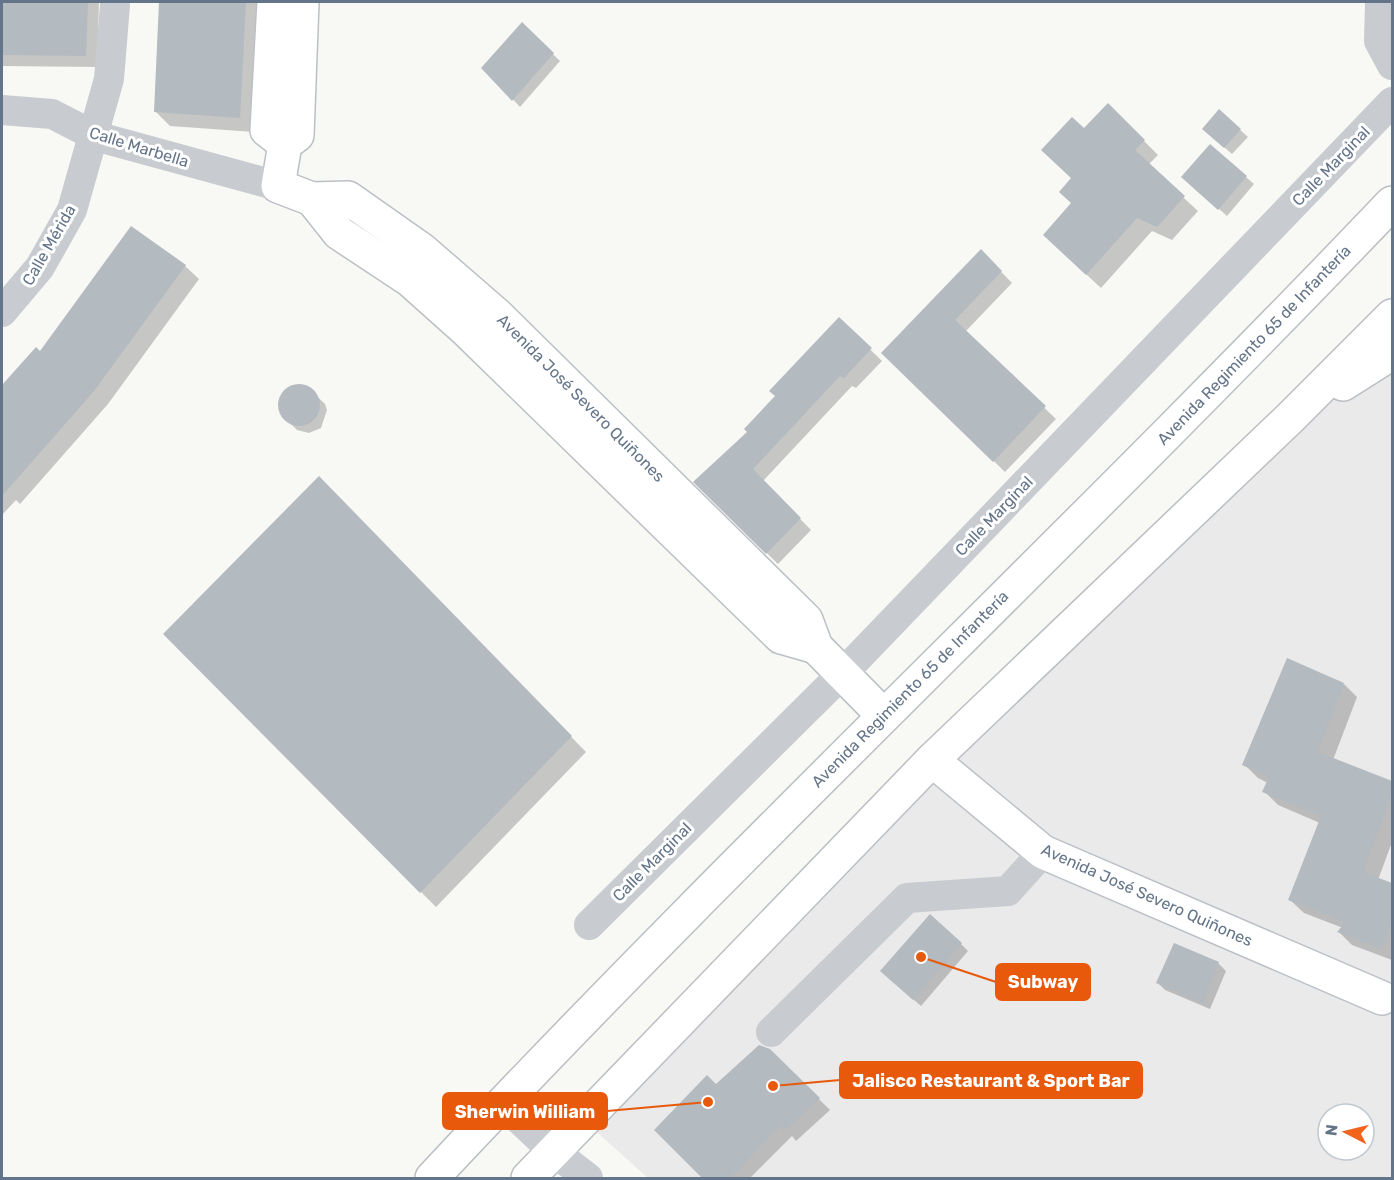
<svg xmlns="http://www.w3.org/2000/svg" width="1394" height="1180" font-family="Rubik,sans-serif">
	<rect width="100%" height="100%" fill="#f8f8f5"/>
	<path fill="#e9eae9" fill-rule="evenodd" d="M 1392,312 L 1392,1178 L 648,1178 L 590,1126 ZM 1328,1114 L 1364,1114 L 1364,1150 L 1328,1150 Z"/>
	<g fill="#0003">
		<path d="M 2,2 L 99,2 L 97,67 L 2,66 Z"/>
		<path d="M 161,2 L 260,2 L 254,132 L 170,126 L 155,111 Z"/>
		<path d="M 522,24 L 560,61 L 520,107 L 483,68 Z"/>
		<path d="M 1108,105 L 1158,155 L 1148,165 L 1198,211 L 1172,240 L 1152,231 L 1101,288 L 1059,249 L 1073,204 L 1073,179 L 1084,130 Z"/>
		<path d="M 1219,111 L 1248,137 L 1232,154 L 1211,136 Z"/>
		<path d="M 1210,146 L 1254,184 L 1227,216 L 1191,184 Z"/>
		<path d="M 981,251 L 1012,283 L 965,332 L 1056,419 L 1005,472 L 883,353 Z"/>
		<path d="M 185,266 L 199,279 L 108,404 L 20,504 L 16,500 L 2,515 L 2,387 L 36,350 L 40,354 Z"/>
		<path d="M 839,319 L 882,361 L 856,388 L 852,386 L 763,481 L 811,530 L 778,564 L 695,482 L 749,432 Z"/>
		<path d="M 295,386 L 307,387 L 325,404 L 327,410 L 321,428 L 309,433 L 297,430 L 284,417 L 280,405 L 284,393 Z"/>
		<path d="M 319,479 L 586,752 L 436,907 L 165,634 Z"/>
		<path d="M 1344,684 L 1357,697 L 1333,760 L 1392,783 L 1392,842 L 1378,880 L 1392,885 L 1392,960 L 1352,945 L 1339,932 L 1343,928 L 1304,913 L 1290,900 L 1320,823 L 1278,805 L 1264,791 L 1268,783 L 1258,778 L 1244,764 Z"/>
		<path d="M 961,944 L 968,951 L 921,1006 L 890,979 Z"/>
		<path d="M 1174,945 L 1219,964 L 1226,971 L 1210,1009 L 1165,990 L 1158,983 Z"/>
		<path d="M 769,1050 L 830,1110 L 796,1141 L 792,1136 L 750,1178 L 705,1178 L 716,1086 Z"/>
	</g>
	<g fill="#b3bac0">
		<path d="M 2,2 L 88,2 L 86,56 L 2,55 Z"/>
		<path d="M 159,2 L 246,2 L 240,118 L 154,112 Z"/>
		<path d="M 522,22 L 554,53 L 512,101 L 481,68 Z"/>
		<path d="M 1108,103 L 1145,140 L 1135,150 L 1185,196 L 1157,227 L 1137,218 L 1086,275 L 1043,235 L 1071,203 L 1059,192 L 1071,178 L 1041,150 L 1072,117 L 1084,128 Z"/>
		<path d="M 1219,109 L 1241,129 L 1224,148 L 1202,129 Z"/>
		<path d="M 1210,144 L 1247,176 L 1218,210 L 1181,177 Z"/>
		<path d="M 131,226 L 186,265 L 94,391 L 2,496 L 2,385 L 36,347 L 40,351 Z"/>
		<path d="M 981,249 L 1002,271 L 955,320 L 1046,406 L 993,462 L 881,353 Z"/>
		<path d="M 839,317 L 872,348 L 844,378 L 840,376 L 753,469 L 801,518 L 766,554 L 693,482 L 747,432 L 744,429 L 775,396 L 769,391 Z"/>
		<circle cx="299" cy="405" r="21"/>
		<path d="M 319,476 L 572,736 L 420,893 L 163,634 Z"/>
		<path d="M 1287,658 L 1344,683 L 1318,752 L 1392,781 L 1392,794 L 1363,872 L 1392,883 L 1392,921 L 1382,949 L 1337,932 L 1346,922 L 1288,900 L 1321,816 L 1262,792 L 1269,777 L 1242,765 Z"/>
		<path d="M 930,914 L 962,943 L 913,1000 L 880,971 Z"/>
		<path d="M 1174,943 L 1219,962 L 1203,1003 L 1156,983 Z"/>
		<path d="M 759,1045 L 770,1049 L 820,1098 L 784,1131 L 780,1126 L 729,1179 L 703,1179 L 654,1130 L 707,1075 L 716,1084 Z"/>
	</g>
	<g fill="none" stroke-linecap="round" stroke-linejoin="round">
		<g stroke="#bcc0c6" stroke-width="36">
			<g id="secondary">
				<path d="M 274,2 L 267,130 L 285,144"/>
				<path d="M 302,2 L 297,135 L 285,144 L 278,186 L 312,199 L 348,198 L 422,250 L 497,315 L 806,620 L 816,647 L 883,715"/>
				<path d="M 312,199 L 339,233 L 410,280 L 466,330 L 781,637 L 816,647"/>
				<path d="M 932,760 L 1043,852 L 1382,998"/>
			</g>
		</g>
		<g stroke="#bbbec3" stroke-width="36">
			<g id="primary">
				<path d="M 1343,384 L 1392,353"/>
				<path d="M 432,1178 C 744,845 1077,533 1392,203"/>
				<path d="M 528,1178 L 932,760 L 1291,417 L 1392,316"/>
			</g>
		</g>
		<g stroke="#c8cbcf" stroke-width="30">
			<path d="M 1380,2 L 1379,41 L 1392,65"/>
			<path d="M 2,110 L 52,114 L 95,136 L 278,186"/>
			<path d="M 2,312 L 40,267 L 72,210 L 109,79 L 115,5"/>
			<path d="M 589,925 L 844,672 L 1392,102"/>
			<path d="M 771,1032 L 907,898 L 1008,891 L 1043,852"/>
			<path d="M 502,1103 L 553,1151 L 588,1178"/>
		</g>
		<use href="#secondary" stroke="#fff" stroke-width="33"/>
		<use href="#primary" stroke="#fff" stroke-width="33"/>
	</g>
	<g text-anchor="middle" dominant-baseline="central" stroke-width="6" stroke-linejoin="round" paint-order="stroke">
		<g font-size="16" fill="#657589" stroke="#fff">
			<text transform="translate(139 147) rotate(17)">Calle Marbella</text>
			<text transform="translate(1331 166) rotate(-46)">Calle Marginal</text>
			<text transform="translate(49 245) rotate(-60)">Calle Mérida</text>
			<text transform="translate(1254 345) rotate(-46)">Avenida Regimiento 65 de Infantería</text>
			<text transform="translate(581 398) rotate(45)">Avenida José Severo Quiñones</text>
			<text transform="translate(994 516) rotate(-46)">Calle Marginal</text>
			<text transform="translate(910 689) rotate(-45)">Avenida Regimiento 65 de Infantería</text>
			<text transform="translate(652 862) rotate(-45)">Calle Marginal</text>
			<text transform="translate(1147 895) rotate(24)">Avenida José Severo Quiñones</text>
		</g>
	</g>
	<path fill="none" stroke="#e8590c" stroke-width="2" d="M921 957L996 982M773 1086L840 1080M708 1102L607 1111"/>
	<g fill="#e8590c" stroke="#fff" stroke-width="2">
		<circle cx="921" cy="957" r="6"/>
		<circle cx="773" cy="1086" r="6"/>
		<circle cx="708" cy="1102" r="6"/>
	</g>
	<g fill="#e8590c" stroke="#e8590c" stroke-width="2">
		<rect x="996" y="964" width="94" height="36" rx="6"/>
		<rect x="840" y="1062" width="302" height="36" rx="6"/>
		<rect x="443" y="1093" width="164" height="36" rx="6"/>
	</g>
	<g font-size="18" text-anchor="middle" font-weight="bold" fill="#fff">
		<text x="1043" y="988">Subway</text>
		<text x="991" y="1087">Jalisco Restaurant &amp; Sport Bar</text>
		<text x="525" y="1118">Sherwin William</text>
	</g>
	<rect width="1394" height="1180" fill="none" stroke="#657589" stroke-width="6"/>
	<g transform="translate(1346 1132) rotate(277)"><circle r="28" fill="#ffffff" stroke="#c1c8d0" stroke-width="1.5"/>
	<path d="M0-4.5L10 22L0 15L-10 22Z" fill="#f2631c"/>
	<text y="-9" font-size="16" font-weight="bold" text-anchor="middle" fill="#657589">N</text>
	</g>
</svg>
